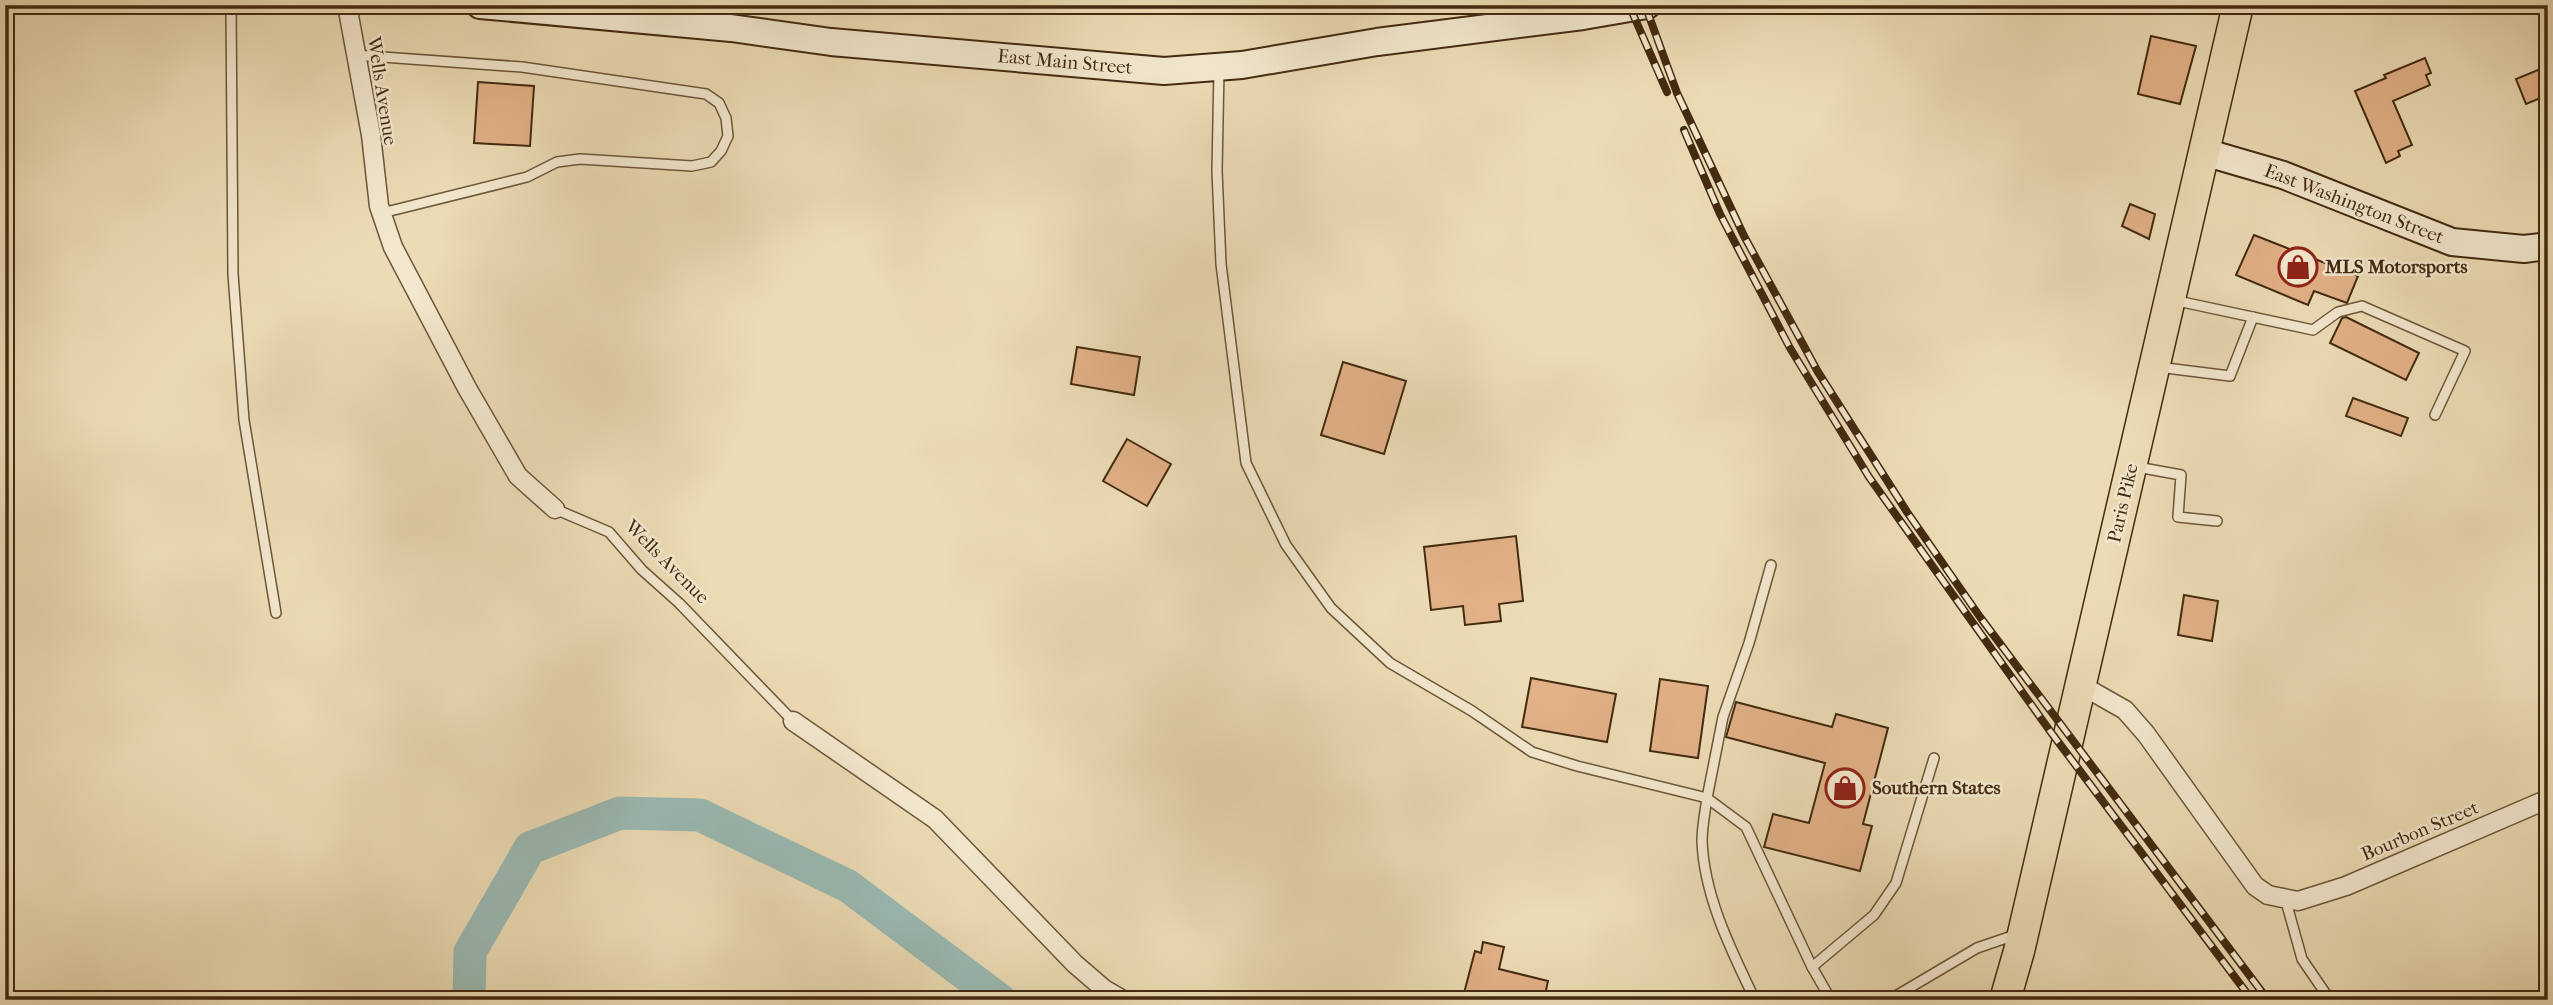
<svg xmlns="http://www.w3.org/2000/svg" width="2553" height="1005" font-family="'IM FELL French Canon',serif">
	<rect width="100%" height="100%" fill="#ecdcb5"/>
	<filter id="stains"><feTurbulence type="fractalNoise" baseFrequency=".00286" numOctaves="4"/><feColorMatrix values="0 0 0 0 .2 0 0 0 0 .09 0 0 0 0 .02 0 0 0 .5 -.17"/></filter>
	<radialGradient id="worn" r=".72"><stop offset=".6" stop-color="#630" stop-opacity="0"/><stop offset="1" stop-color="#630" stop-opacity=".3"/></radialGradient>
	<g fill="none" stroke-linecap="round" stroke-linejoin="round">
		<path stroke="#9abab4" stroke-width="33" d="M 469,1000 L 470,952 L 530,848 L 620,813 L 700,815 L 848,886 L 1000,1000"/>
	</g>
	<g fill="#e2b187" stroke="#432a10" stroke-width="2">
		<path d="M 2151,36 L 2196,46 L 2180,104 L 2138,94 Z"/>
		<path d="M 2425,58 L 2431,73 L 2426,75 L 2430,85 L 2393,101 L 2412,145 L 2398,151 L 2400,156 L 2386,163 L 2355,91 L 2386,78 L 2384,75 Z"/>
		<path d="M 2548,66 L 2548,95 L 2526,104 L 2516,79 Z"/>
		<path d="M 478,82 L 534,86 L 530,146 L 474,143 Z"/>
		<path d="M 2130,204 L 2155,214 L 2149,239 L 2122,226 Z"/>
		<path d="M 2254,235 L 2358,276 L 2347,303 L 2314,291 L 2308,305 L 2236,275 Z"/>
		<path d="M 2346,317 L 2419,353 L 2406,380 L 2330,343 L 2342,318 Z"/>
		<path d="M 1077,347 L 1140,357 L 1134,395 L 1071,384 Z"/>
		<path d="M 1343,362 L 1406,381 L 1384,454 L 1321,435 Z"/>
		<path d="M 2353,398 L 2408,418 L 2401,436 L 2346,416 Z"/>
		<path d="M 1127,439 L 1171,464 L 1147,506 L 1103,481 Z"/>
		<path d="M 1516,536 L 1523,601 L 1499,604 L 1501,621 L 1465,625 L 1463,606 L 1431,610 L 1424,547 Z"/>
		<path d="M 2184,595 L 2218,601 L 2212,641 L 2178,635 Z"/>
		<path d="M 1531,678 L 1616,694 L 1607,742 L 1522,727 Z"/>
		<path d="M 1660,679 L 1708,686 L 1698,758 L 1650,751 Z"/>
		<path d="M 1736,702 L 1832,727 L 1836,714 L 1888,728 L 1863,824 L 1872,826 L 1860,871 L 1764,847 L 1773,814 L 1809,823 L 1825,763 L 1726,737 Z"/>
		<path d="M 1483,942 L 1504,947 L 1499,969 L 1548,981 L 1544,1000 L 1475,1000 L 1463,997 L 1475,951 L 1481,953 Z"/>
	</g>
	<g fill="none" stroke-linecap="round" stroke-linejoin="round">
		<g stroke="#6d5639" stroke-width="12">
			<g id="lane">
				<path d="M 231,5 L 233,274 L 244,420 L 276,613"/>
				<path d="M 355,55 L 522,67 L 706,94 L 719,103 L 726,118 L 728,136 L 721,151 L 711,162 L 692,166 L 580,159 L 557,162 L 527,177 L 382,213"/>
				<path d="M 1219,69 L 1217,171 L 1221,264 L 1246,463 L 1286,545 L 1331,608 L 1390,663 L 1472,711 L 1532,752 L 1577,766 L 1707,798 C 1705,812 1702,827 1702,841 C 1704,896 1731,950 1755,1000"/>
				<path d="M 2173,300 L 2313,330 L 2338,312 L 2362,306 L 2465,351 L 2435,415"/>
				<path d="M 2158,367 L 2230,376 L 2253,317"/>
				<path d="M 2137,467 L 2181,475 L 2178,517 L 2217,521"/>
				<path d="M 555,509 L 609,532 L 642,570 L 679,603 L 793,721"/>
				<path d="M 1771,565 L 1749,643 L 1723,717 L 1707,798 L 1746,827 L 1812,967 L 1831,1000"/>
				<path d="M 2285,898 L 2302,959 L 2330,1000"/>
				<path d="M 1812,967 L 1874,915 L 1896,883 L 1934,758"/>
				<path d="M 1889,1000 L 1977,948 L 2015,935"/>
			</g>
		</g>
		<g stroke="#6d5639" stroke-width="21">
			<g id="street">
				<path d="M 347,5 L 371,135 L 379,206 L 393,247 L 467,388 L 518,476 L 555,509"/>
				<path d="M 2081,685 L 2125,710 L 2146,734 L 2255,886 L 2268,895 L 2298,901 L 2346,886 L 2548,799"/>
				<path d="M 793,721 L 935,819 L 1075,964 L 1104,989 L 1123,1000"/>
			</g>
		</g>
		<g stroke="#432a10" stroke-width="30">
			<g id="secondary">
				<path d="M 480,5 L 731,28 L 831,42 L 1164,71 L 1242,65 L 1377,42 L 1583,16 L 1647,5"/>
				<path d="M 2204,152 L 2283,175 L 2452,242 L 2524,249 L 2548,246"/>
			</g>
		</g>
		<g stroke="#432a10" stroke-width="33">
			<path id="primary" d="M 2005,1000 L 2019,951 L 2238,5"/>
		</g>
		<use href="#lane" stroke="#f3e8cf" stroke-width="9"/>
		<use href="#street" stroke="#f3e8cf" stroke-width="18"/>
		<use href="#secondary" stroke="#f3e8cf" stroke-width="26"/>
		<use href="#primary" stroke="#ecdcb5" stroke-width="30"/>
		<g stroke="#432a10" stroke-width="8">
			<g id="rail">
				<path d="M 1629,5 L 1667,92"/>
				<path d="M 1645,5 L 1677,93 L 1744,236 L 1818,372 L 1907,512 L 1980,617 L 2268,1000"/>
				<path d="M 1684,130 L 1720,214 L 1790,348 L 1869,477 L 2050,731 L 2252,1000"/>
			</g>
		</g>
		<use href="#rail" stroke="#f3e8cf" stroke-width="5" stroke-dasharray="16" stroke-linecap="butt"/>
	</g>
	<defs>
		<g id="shop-ring" transform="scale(2.0125)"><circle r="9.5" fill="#f3e8cf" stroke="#8f2418" stroke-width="1.5"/><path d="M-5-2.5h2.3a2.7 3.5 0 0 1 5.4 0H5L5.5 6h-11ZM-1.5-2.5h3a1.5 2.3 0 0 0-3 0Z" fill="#8f2418"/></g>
	</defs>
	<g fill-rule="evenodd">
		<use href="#shop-ring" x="2298" y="267"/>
		<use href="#shop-ring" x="1845" y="788"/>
	</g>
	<g text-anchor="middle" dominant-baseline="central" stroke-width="5" stroke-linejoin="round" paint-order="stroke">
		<g font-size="19" fill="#432a10" stroke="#f3e8cf">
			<text transform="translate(1065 62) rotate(5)">East Main Street</text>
			<text transform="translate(382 91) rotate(81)">Wells Avenue</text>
			<text transform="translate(2354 204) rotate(21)">East Washington Street</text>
			<text transform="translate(2123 503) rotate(-77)">Paris Pike</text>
			<text transform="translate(667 562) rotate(45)">Wells Avenue</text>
			<text transform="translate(2420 831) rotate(-23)">Bourbon Street</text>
		</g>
		<g font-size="19" font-weight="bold" fill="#432a10" stroke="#f3e8cf" text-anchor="start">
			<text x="2325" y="267">MLS Motorsports</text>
			<text x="1872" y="788">Southern States</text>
		</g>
	</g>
	<rect width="2553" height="1005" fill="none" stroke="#ecdcb5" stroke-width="28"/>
	<rect x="7" y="7" width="2539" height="991" fill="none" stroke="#432a10" stroke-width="3.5"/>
	<rect x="14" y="14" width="2525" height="977" fill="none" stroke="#432a10" stroke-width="2"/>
	<rect width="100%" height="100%" filter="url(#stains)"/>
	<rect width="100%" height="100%" fill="url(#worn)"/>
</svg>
